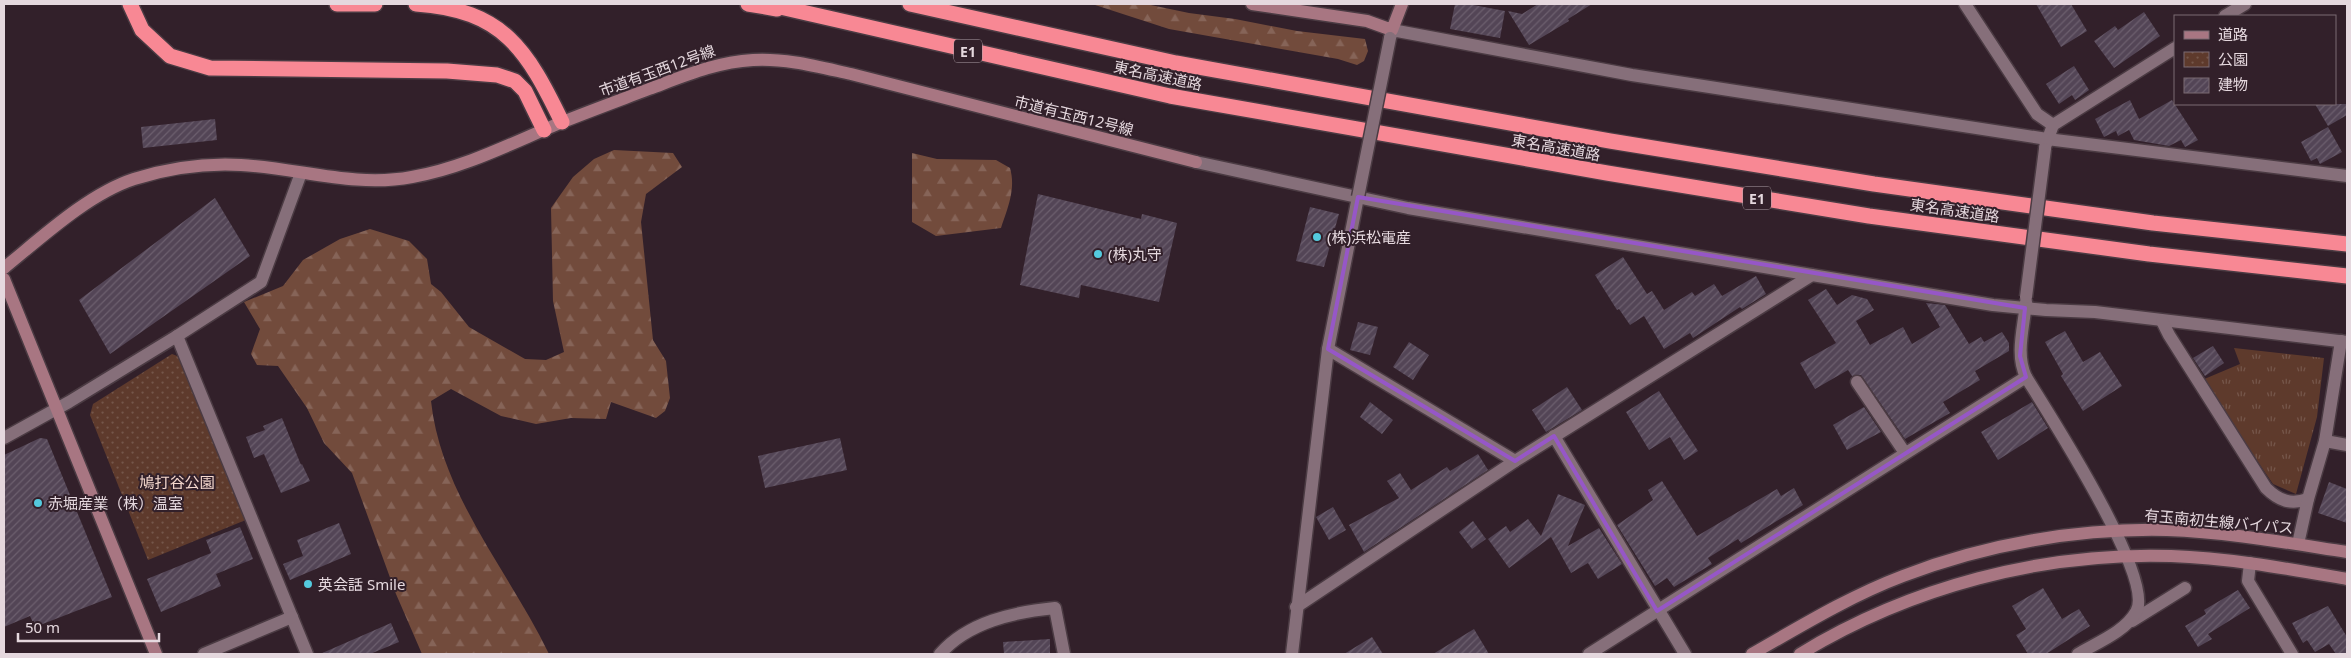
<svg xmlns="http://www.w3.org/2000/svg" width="2351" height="658" font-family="'Noto Sans','Noto Sans JP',sans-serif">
	<defs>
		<pattern id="grass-tufts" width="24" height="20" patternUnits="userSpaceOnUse" patternTransform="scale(1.25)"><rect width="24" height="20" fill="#5e3a2c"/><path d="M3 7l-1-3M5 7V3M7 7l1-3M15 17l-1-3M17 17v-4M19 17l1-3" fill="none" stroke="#75564a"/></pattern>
		<pattern id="forest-firs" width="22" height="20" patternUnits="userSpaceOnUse" patternTransform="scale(1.25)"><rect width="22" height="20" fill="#724b3c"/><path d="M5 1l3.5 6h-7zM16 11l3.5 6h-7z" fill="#866458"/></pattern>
		<pattern id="park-dots" width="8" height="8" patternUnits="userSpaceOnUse" patternTransform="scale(1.25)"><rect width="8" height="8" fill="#5e3a2c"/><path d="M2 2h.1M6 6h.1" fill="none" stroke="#75564a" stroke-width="1.8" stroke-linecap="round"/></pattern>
		<pattern id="building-hatch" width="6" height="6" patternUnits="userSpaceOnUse" patternTransform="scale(1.25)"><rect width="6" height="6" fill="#534556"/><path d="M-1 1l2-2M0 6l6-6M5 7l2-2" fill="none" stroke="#6c5f6e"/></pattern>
	</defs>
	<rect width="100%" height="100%" fill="#32202a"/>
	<path fill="url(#grass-tufts)" d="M 2234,348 L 2324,358 L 2317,417 L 2296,494 L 2273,484 L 2202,380 L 2240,364 Z"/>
	<g fill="url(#forest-firs)">
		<path d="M 1092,4 L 1146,4 L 1189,13 L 1235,19 L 1297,31 L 1365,39 L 1368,51 L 1364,61 L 1357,65 L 1338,59 L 1169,29 Z"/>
		<path d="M 614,150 L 673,153 L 682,167 L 646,194 L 641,222 L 653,340 L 666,361 L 670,398 L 665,411 L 656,418 L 611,402 L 606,419 L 571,418 L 536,424 L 501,416 L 451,389 L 431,401 C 441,495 509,571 549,654 L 422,654 L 396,594 L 352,473 L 324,443 L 307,408 L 278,366 L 257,365 L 251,354 L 260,329 L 244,302 L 283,286 L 303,260 L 340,239 L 370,229 L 409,241 L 427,259 L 431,284 L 441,292 L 469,327 L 525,359 L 546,360 L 564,352 L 553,301 L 551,208 L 573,177 L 594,159 Z"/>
		<path d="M 912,153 L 937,159 L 996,160 L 1010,168 C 1016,189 1008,207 1001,228 L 936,236 L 912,222 Z"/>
	</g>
	<path fill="url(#park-dots)" d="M 172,354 L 185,359 L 253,517 L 148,560 L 90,415 L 93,404 Z"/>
	<g fill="url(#building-hatch)">
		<path d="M 1455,4 L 1468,4 L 1505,11 L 1500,38 L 1450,29 Z"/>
		<path d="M 1538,4 L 1592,4 L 1568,19 L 1569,21 L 1529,45 L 1508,11 L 1522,14 Z"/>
		<path d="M 2036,4 L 2071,4 L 2087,31 L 2061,47 Z"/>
		<path d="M 2144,12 L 2160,36 L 2114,68 L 2094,41 L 2115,26 L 2118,30 Z"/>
		<path d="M 2074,66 L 2089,90 L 2075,100 L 2072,95 L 2059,104 L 2046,84 Z"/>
		<path d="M 2130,100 L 2139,119 L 2172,100 L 2198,140 L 2185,147 L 2181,140 L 2169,146 L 2134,140 L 2129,130 L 2118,136 L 2116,131 L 2104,137 L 2095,119 Z"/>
		<path d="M 2315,104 L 2347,104 L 2347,115 L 2328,126 Z"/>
		<path d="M 215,119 L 217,140 L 143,148 L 141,127 Z"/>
		<path d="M 2328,127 L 2342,152 L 2320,164 L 2317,158 L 2311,161 L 2301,142 Z"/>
		<path d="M 1038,194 L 1141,219 L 1142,214 L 1177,223 L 1159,302 L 1081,285 L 1079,298 L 1020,285 Z"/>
		<path d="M 215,198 L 250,256 L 110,354 L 79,300 Z"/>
		<path d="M 1310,207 L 1339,214 L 1324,267 L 1296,261 Z"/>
		<path d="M 1623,257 L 1647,294 L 1652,291 L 1664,310 L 1692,292 L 1695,296 L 1714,284 L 1722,296 L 1756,276 L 1766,294 L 1742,309 L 1740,307 L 1693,338 L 1690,333 L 1664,349 L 1644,316 L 1630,325 L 1619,309 L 1617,310 L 1595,275 Z"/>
		<path d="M 1826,289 L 1837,305 L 1852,295 L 1867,299 L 1874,310 L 1856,321 L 1870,345 L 1903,327 L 1912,344 L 1940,327 L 1926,303 L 1945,305 L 1969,344 L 1981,337 L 1984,342 L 2002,332 L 2009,343 L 2009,351 L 1975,371 L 1980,380 L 1943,402 L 1950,413 L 1905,439 L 1861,375 L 1852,376 L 1848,370 L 1815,389 L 1800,363 L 1836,343 L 1808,300 Z"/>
		<path d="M 1358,322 L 1378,327 L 1370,355 L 1350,350 Z"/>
		<path d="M 2065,331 L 2083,362 L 2100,352 L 2122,386 L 2083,411 L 2061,376 L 2063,374 L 2045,342 Z"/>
		<path d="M 1409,342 L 1429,355 L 1413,380 L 1393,367 Z"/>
		<path d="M 2213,346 L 2224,363 L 2205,376 L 2193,358 Z"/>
		<path d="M 1567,387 L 1582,410 L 1546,432 L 1532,410 Z"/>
		<path d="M 1659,391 L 1698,451 L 1684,460 L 1670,437 L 1649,450 L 1626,412 Z"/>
		<path d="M 1370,402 L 1393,420 L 1382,434 L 1360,417 Z"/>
		<path d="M 2032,402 L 2048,428 L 1998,460 L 1981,432 Z"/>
		<path d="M 1864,407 L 1881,432 L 1847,450 L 1833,425 Z"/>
		<path d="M 282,418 L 301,465 L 302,464 L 310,481 L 281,493 L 264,454 L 254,458 L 246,437 L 265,430 L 263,426 Z"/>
		<path d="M 40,438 L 47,439 L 112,597 L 35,627 L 30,616 L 4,627 L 4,455 Z"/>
		<path d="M 840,438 L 847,470 L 765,488 L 758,456 Z"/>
		<path d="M 1478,454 L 1488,470 L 1364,552 L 1349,525 L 1399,498 L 1387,481 L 1400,473 L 1411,490 L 1447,467 L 1450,471 Z"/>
		<path d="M 1662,481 L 1697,536 L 1777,489 L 1781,496 L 1794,488 L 1803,505 L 1741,543 L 1738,539 L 1708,558 L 1712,564 L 1674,587 L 1667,578 L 1655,586 L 1617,525 L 1653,500 L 1648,490 Z"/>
		<path d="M 2329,482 L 2347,489 L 2347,523 L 2318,513 Z"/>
		<path d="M 1558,494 L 1585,505 L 1568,546 L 1599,528 L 1622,564 L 1598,579 L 1588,563 L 1571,573 L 1551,537 L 1509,568 L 1488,539 L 1506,526 L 1510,532 L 1528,519 L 1541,536 Z"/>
		<path d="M 1333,507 L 1346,530 L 1329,540 L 1316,517 Z"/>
		<path d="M 1473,521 L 1486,539 L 1472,549 L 1459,532 Z"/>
		<path d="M 339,523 L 351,554 L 290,580 L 283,564 L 303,556 L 297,540 Z"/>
		<path d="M 240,527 L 253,559 L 216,574 L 221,586 L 161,612 L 147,579 L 211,553 L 206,540 Z"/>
		<path d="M 2043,588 L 2062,619 L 2079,609 L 2090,626 L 2046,654 L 2028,654 L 2016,635 L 2026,629 L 2012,606 Z"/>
		<path d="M 2238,590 L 2250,608 L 2208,634 L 2212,639 L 2198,647 L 2185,626 L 2206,614 L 2204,610 Z"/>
		<path d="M 2328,606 L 2347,637 L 2347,654 L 2336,654 L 2329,644 L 2315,652 L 2307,640 L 2303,643 L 2292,623 Z"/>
		<path d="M 391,623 L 399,642 L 370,654 L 320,654 Z"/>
		<path d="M 1474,629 L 1489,654 L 1433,654 Z"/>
		<path d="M 1372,637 L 1383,654 L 1344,654 Z"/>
		<path d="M 1050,639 L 1050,654 L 1004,654 L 1003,642 Z"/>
	</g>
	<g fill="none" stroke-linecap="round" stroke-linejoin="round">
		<g stroke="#4b3b43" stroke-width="15">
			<g id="street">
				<path d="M 1965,4 L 2037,114 L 2053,125"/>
				<path d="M 2225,16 L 2245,4"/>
				<path d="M 1390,38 L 1392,30 L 1632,75 L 2047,139 L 2347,176"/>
				<path d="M 2045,147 L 2053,125 L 2175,48"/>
				<path d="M 1196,162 L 1408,208 L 1993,305 L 2046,310 L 2095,312 L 2347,342"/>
				<path d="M 2026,302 C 2024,327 2015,354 2026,377"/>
				<path d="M 2162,321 L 2169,335 L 2266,488 C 2279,501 2291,505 2308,499"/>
				<path d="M 177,336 L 307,654"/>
				<path d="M 1328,349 L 1515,461"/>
				<path d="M 1857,382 L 1905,453"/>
				<path d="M 1554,436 L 1685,654"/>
				<path d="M 4,438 L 69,402 L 177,336 L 261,282 L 301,173"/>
				<path d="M 2325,441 L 2347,445"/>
				<path d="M 2298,544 L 2308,499 L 2325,441 L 2341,341"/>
				<path d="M 2250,563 L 2248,581 L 2292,654"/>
				<path d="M 1296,607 L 1515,461 L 1812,275"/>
				<path d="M 2132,621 L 2185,588"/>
				<path d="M 204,654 L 292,617"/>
				<path d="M 940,654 C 968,622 1014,612 1055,608 L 1064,654"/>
				<path d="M 1292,654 L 1328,349 L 1358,197"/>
				<path d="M 1589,654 L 2026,377 C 2047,411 2156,579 2136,612 C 2125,632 2096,643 2078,654"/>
			</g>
		</g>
		<g stroke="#4b3b43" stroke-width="15">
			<g id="secondary">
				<path d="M 1252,4 L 1367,21 L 1392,30 L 1402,4"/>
				<path d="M 4,268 C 41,238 88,194 134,179 C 169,168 206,163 241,165 C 299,168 354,188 412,177 C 464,168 512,143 560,123 C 590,111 620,100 649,89 C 684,76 716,62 753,60 C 786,58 819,67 851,74 L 1196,162"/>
				<path d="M 4,279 L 156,654"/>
				<path d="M 1752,654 C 1801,626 1850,596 1903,576 C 1986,544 2079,528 2167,530 C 2227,532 2288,543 2347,552"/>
				<path d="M 1800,654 C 1910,587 2042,552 2171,556 C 2230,558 2289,569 2347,579"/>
			</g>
		</g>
		<g stroke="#4b3b43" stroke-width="18">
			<g id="highway">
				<path d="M 130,4 L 142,30 L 170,56 L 210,68 L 447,71 L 497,75 L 515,81 L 525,91 L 544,130"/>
				<path d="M 337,4 L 375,4"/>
				<path d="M 416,4 C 504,10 527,50 562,122"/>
				<path d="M 748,4 L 777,9"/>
				<path d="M 767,4 L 1170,96 L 1607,173 L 1869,216 L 2149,254 L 2347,276"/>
				<path d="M 910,4 L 1176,63 L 1610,141 L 1874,184 L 2153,223 L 2347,244"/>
			</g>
		</g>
		<use href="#street" stroke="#866f7a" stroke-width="12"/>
		<use href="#secondary" stroke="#a87682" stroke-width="12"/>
		<use href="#highway" stroke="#f88894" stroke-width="15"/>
		<g stroke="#4b3b43" stroke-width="15" stroke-linecap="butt">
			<g id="street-bridge">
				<path d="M 1358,197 L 1390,38"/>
				<path d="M 2026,297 L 2045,149"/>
			</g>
		</g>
		<use href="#street-bridge" stroke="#866f7a" stroke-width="12"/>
	</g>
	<path fill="none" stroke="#9657c7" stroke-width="4" stroke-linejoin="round" d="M 1358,197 L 2025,308 L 2020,356 L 2026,377 L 1657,611 L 1554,436 L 1515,461 L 1328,349 Z"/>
	<g fill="#54cade" stroke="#32202a" stroke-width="2">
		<circle cx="1317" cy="237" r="5"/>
		<circle cx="1098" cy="254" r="5"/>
		<circle cx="38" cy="503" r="5"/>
		<circle cx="308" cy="584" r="5"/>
	</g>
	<g text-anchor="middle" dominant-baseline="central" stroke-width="4" stroke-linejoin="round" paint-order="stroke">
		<g fill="#32202a" stroke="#afa1a8" stroke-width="1">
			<rect x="954" y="39.5" width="28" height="23" rx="4"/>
			<rect x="1743" y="186.5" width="28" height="23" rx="4"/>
		</g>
		<g font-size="14" font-weight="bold" fill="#e5d8de">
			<text x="968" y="51">E1</text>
			<text x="1757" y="198">E1</text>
		</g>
		<g font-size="15" fill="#e5d8de" stroke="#32202a">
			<text transform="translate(657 70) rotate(-20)">市道有玉西12号線</text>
			<text transform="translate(1158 75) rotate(12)">東名高速道路</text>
			<text transform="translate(1074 115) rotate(14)">市道有玉西12号線</text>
			<text transform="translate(1556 147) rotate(10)">東名高速道路</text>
			<text transform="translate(1955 210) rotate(8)">東名高速道路</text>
			<text transform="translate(2219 521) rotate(5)">有玉南初生線バイパス</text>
		</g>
		<g font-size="15" fill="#e5d8de" stroke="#32202a" text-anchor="start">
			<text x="1327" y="237">(株)浜松電産</text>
			<text x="1108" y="254">(株)丸守</text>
			<text x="48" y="503">赤堀産業（株）温室</text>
			<text x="318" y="584">英会話 Smile</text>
		</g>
		<g font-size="15" fill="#f5d8ce" stroke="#32202a">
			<text x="177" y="482">鳩打谷公園</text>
		</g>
	</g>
	<rect width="2351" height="658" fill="none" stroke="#e5d8de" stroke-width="10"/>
	<rect x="2174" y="15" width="162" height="90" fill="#32202a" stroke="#7a6a72"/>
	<rect x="2184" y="31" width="25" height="8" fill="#a87682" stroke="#7a6a72"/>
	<text x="2218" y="40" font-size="15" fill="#e5d8de">道路</text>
	<rect x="2184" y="52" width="25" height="15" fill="url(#park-dots)" stroke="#7a6a72"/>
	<text x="2218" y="65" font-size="15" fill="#e5d8de">公園</text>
	<rect x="2184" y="78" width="25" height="15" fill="url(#building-hatch)" stroke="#7a6a72"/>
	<text x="2218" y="90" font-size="15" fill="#e5d8de">建物</text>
	<path d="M18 633v8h141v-8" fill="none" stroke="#e5d8de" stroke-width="2.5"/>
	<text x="25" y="633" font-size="15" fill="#e5d8de" stroke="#32202a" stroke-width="4" paint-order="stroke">50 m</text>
</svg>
